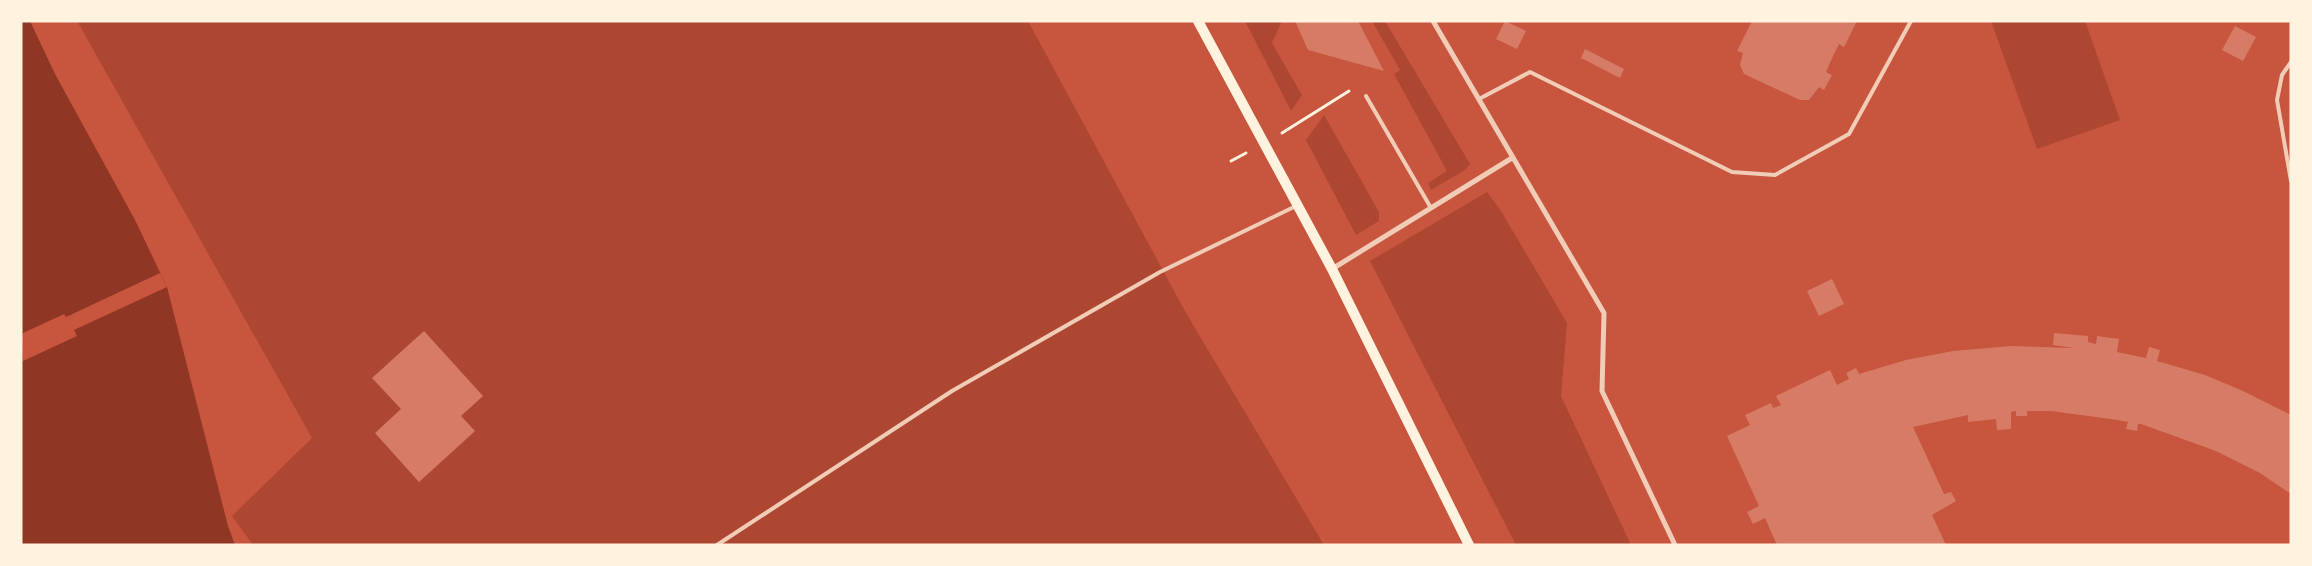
<svg xmlns="http://www.w3.org/2000/svg" width="2312" height="566" font-family="Montserrat,sans-serif">
	<rect width="100%" height="100%" fill="#c8553d"/>
	<g fill="#ae4732">
		<path d="M 77,21 L 1028,21 L 1186,313 L 1324,545 L 253,545 L 232,516 L 312,438 Z"/>
		<path d="M 1245,21 L 1282,21 L 1272,43 L 1302,95 L 1291,111 Z"/>
		<path d="M 1372,21 L 1385,21 L 1470,164 L 1465,170 L 1431,190 L 1428,183 L 1447,171 L 1394,74 L 1400,70 Z"/>
		<path d="M 1991,21 L 2085,21 L 2120,120 L 2037,149 Z"/>
		<path d="M 1324,115 L 1379,212 L 1379,221 L 1356,235 L 1306,140 Z"/>
		<path d="M 1487,192 L 1501,211 L 1567,323 L 1561,396 L 1631,545 L 1516,545 L 1370,261 Z"/>
	</g>
	<path fill="#8f3625" d="M 21,21 L 30,21 L 55,74 L 135,220 L 167,287 L 228,526 L 235,545 L 21,545 Z"/>
	<path fill="#c8553d" d="M 160,273 L 167,287 L 74,330 L 77,336 L 23,361 L 21,334 L 64,314 L 66,317 Z"/>
	<g fill="#d67c66">
		<path d="M 1295,21 L 1358,21 L 1384,71 L 1308,50 Z"/>
		<path d="M 1505,21 L 1526,31 L 1517,49 L 1496,39 Z"/>
		<path d="M 1752,21 L 1857,21 L 1844,47 L 1839,44 L 1833,56 L 1826,72 L 1832,75 L 1824,90 L 1819,87 L 1809,100 L 1800,100 L 1744,74 L 1740,65 L 1743,53 L 1737,51 Z"/>
		<path d="M 2235,26 L 2256,37 L 2243,61 L 2222,50 Z"/>
		<path d="M 1585,49 L 1624,69 L 1620,78 L 1581,58 Z"/>
		<path d="M 1832,279 L 1844,304 L 1819,316 L 1807,291 Z"/>
		<path d="M 424,331 L 483,396 L 461,416 L 475,431 L 419,482 L 375,433 L 401,409 L 372,378 Z"/>
		<path d="M 2054,333 L 2088,336 L 2088,342 L 2096,344 L 2097,336 L 2119,339 L 2117,352 L 2146,358 L 2149,347 L 2160,350 L 2157,361 L 2205,375 L 2243,391 L 2291,415 L 2291,494 L 2260,473 L 2216,451 L 2141,424 L 2138,424 L 2137,431 L 2126,429 L 2128,422 L 2118,420 L 2051,411 L 2027,411 L 2027,416 L 2016,416 L 2016,411 L 2011,412 L 2011,429 L 1997,430 L 1996,419 L 1968,422 L 1968,415 L 1913,427 L 1944,494 L 1951,492 L 1956,501 L 1932,515 L 1946,545 L 1777,545 L 1765,518 L 1753,524 L 1747,512 L 1759,506 L 1727,436 L 1750,425 L 1745,415 L 1771,403 L 1773,408 L 1781,405 L 1776,396 L 1830,370 L 1837,385 L 1849,379 L 1846,373 L 1856,368 L 1859,374 L 1906,360 L 1953,351 L 2012,346 L 2075,348 L 2053,345 Z"/>
	</g>
	<g fill="none" stroke-linecap="round" stroke-linejoin="round">
		<g stroke="#fff3e0" stroke-width="3">
			<path d="M 1282,133 L 1349,91"/>
			<path d="M 1231,161 L 1246,153"/>
		</g>
		<g stroke="#f1ccb7" stroke-width="4">
			<path d="M 2291,62 L 2282,75 L 2277,100 L 2291,181"/>
			<path d="M 1366,96 L 1431,208"/>
			<path d="M 1479,99 L 1530,72 L 1732,172 L 1775,175 L 1849,134 L 1911,21"/>
			<path d="M 717,545 L 952,391 L 1160,272 L 1296,206"/>
		</g>
		<g stroke="#f1ccb7" stroke-width="5">
			<path d="M 1433,21 L 1604,313 L 1602,391 L 1675,545"/>
			<path d="M 1332,269 L 1512,158"/>
		</g>
		<path stroke="#fff3e0" stroke-width="10" d="M 1198,21 L 1332,269 L 1469,545"/>
	</g>
	<rect width="2312" height="566" fill="none" stroke="#fff3e0" stroke-width="45"/>
</svg>
